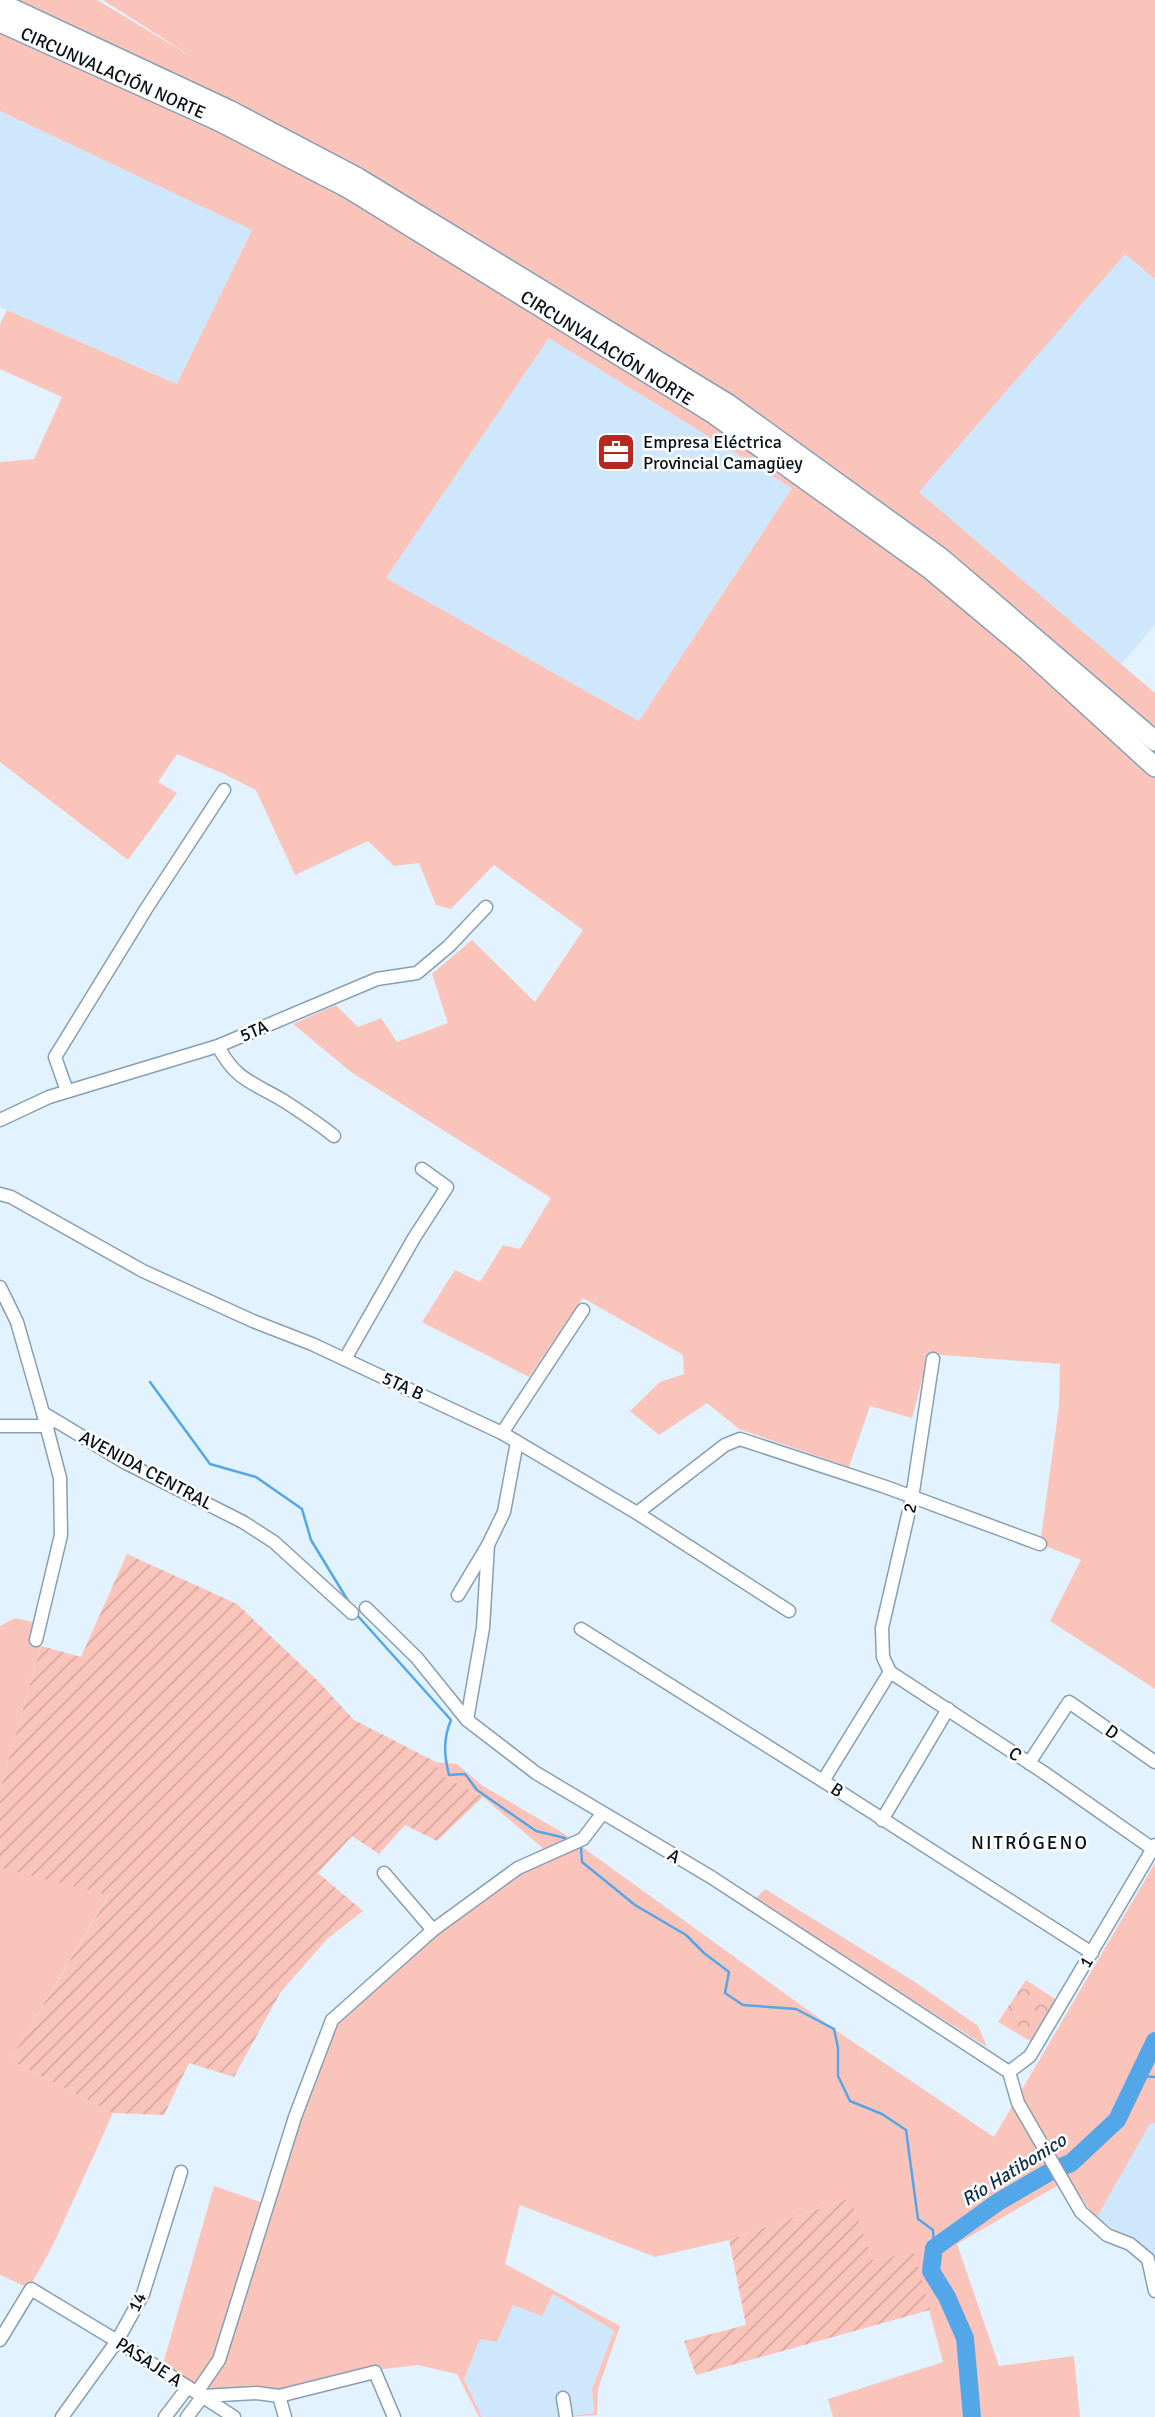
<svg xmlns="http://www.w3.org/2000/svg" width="1155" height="2417" font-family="Signika,sans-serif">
	<defs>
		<pattern id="park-crowns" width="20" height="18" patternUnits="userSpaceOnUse" patternTransform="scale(1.75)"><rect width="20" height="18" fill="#fbc4bb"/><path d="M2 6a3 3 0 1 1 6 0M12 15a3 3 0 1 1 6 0" fill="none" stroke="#d6a7a0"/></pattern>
		<pattern id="garden-furrows" width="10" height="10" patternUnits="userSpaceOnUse" patternTransform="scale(1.75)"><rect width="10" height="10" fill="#fbc4bb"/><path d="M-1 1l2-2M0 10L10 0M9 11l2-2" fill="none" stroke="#d6a7a0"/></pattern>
	</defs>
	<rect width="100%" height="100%" fill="#e2f2ff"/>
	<g fill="#cee7fd">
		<path d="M 0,111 L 252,229 L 178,384 L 0,307 Z"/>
		<path d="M 1125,253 L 1155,279 L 1155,625 L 1121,664 L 919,492 Z"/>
		<path d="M 549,338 L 792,488 L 639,721 L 386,578 Z"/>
		<path d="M 1155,2123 L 1155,2261 L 1131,2238 L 1096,2219 L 1150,2124 Z"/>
		<path d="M 553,2294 L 614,2331 L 592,2389 L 594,2414 L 566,2417 L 482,2417 L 464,2379 L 480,2339 L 497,2341 L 513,2305 Z"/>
	</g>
	<g fill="#fbc4bb" fill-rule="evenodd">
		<path d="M 0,0 L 97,0 L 194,58 L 103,0 L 1155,0 L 1155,279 L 1125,254 L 919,492 L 1155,693 L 1155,1689 L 1050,1621 L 1081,1560 L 1040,1544 L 1059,1406 L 1060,1364 L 929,1354 L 912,1418 L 870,1406 L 849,1467 L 739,1429 L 707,1403 L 659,1435 L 630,1411 L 660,1382 L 684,1374 L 683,1355 L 583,1298 L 529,1377 L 422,1322 L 455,1270 L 480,1282 L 503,1245 L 520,1249 L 551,1198 L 351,1072 L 293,1024 L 336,1005 L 358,1027 L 381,1018 L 397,1042 L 448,1023 L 432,974 L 472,940 L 535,1002 L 583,930 L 494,865 L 451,909 L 436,905 L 419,863 L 394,866 L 368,841 L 295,875 L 256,790 L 222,773 L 177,754 L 158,782 L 177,793 L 128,860 L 0,762 L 0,462 L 34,459 L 62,397 L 0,369 L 0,324 L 7,310 L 177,384 L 252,230 L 0,111 ZM 549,338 L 792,488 L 639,721 L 386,578 Z"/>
		<path d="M 15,1618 L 37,1623 L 34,1644 L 41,1646 L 0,1790 L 0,1626 Z"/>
		<path d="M 436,1762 L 457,1764 L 483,1786 L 563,1833 L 834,2029 L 994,2137 L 1155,1863 L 1155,2123 L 1150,2124 L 1096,2219 L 1069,2179 L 957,2244 L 999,2366 L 1074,2356 L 1080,2417 L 833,2417 L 828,2399 L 943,2362 L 914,2254 L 873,2260 L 849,2198 L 729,2240 L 655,2257 L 520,2205 L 505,2264 L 620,2326 L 598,2389 L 597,2415 L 566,2417 L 594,2413 L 592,2389 L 614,2331 L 553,2294 L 542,2316 L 513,2305 L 497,2342 L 480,2339 L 464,2379 L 482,2417 L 479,2417 L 457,2374 L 418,2365 L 367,2371 L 286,2395 L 214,2395 L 163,2364 L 214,2186 L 269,2205 L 332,2024 L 433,1930 L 546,1851 L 483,1797 L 440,1774 Z"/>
		<path d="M 0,1868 L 109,1894 L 10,2060 L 113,2113 L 52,2247 L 29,2288 L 0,2275 Z"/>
		<path d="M 765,1889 L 915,1982 L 978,2026 L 987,2047 L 754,1900 Z"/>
	</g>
	<path fill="url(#park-crowns)" d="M 1026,1980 L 1060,2002 L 1033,2043 L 998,2022 Z"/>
	<g fill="url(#garden-furrows)">
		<path d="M 127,1554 L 237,1604 L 317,1680 L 354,1720 L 436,1762 L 440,1774 L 483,1797 L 437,1841 L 405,1825 L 379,1854 L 352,1836 L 318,1873 L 363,1911 L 327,1939 L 280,1993 L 234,2077 L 189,2063 L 164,2115 L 113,2113 L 10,2060 L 109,1895 L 0,1868 L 0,1790 L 41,1646 L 81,1657 Z"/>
		<path d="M 850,2198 L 873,2260 L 914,2253 L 930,2310 L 696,2375 L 684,2341 L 746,2325 L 729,2240 Z"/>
	</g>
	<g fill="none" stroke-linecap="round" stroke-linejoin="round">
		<g stroke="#53a7e8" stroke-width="2.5">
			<path d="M 150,1382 L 210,1464 L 256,1477 L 302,1509 L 311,1540 L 350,1604"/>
			<path d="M 357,1615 L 451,1720 C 443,1739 444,1755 449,1775 L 465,1774 L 477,1790 L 536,1831 L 565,1838"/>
			<path d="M 581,1847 L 582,1862 L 635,1905 L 686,1935 L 704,1953 L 729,1972 L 725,1993 L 743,2005 L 796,2009 L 834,2029 L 838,2048 L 838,2076 L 850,2101 L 882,2114 L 906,2130 L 918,2219 L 933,2230 L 934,2248"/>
			<path d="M 1138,2076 L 1155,2077"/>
		</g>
		<path stroke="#53a7e8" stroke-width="18" d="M 972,2417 L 965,2338 L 947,2297 L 931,2271 L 934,2248 L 998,2202 L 1053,2170 L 1071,2163 L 1117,2120 L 1155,2041"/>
		<g stroke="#879fb3" stroke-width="15">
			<g id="minor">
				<path d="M 218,1046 C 235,1080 254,1083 284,1101 C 301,1112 318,1123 334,1136"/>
				<path d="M 67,1091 L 55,1057 L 146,909 L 224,790"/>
				<path d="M 0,1120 L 49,1097 L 218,1046 L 377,979 L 417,973 L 449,946 L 486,907"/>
				<path d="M 0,1194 L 11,1197 L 143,1271 L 253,1321 L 312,1344 L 502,1433 L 637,1513 L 789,1611"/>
				<path d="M 0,1287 L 17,1322 L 43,1413 L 126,1463 L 243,1522 L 274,1542 L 352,1613"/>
				<path d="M 345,1359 L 414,1238 L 447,1187 L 422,1169"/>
				<path d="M 933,1359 L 912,1498 L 882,1628 L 883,1657 L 890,1672 L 1043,1772 L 1153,1849"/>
				<path d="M 0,1426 L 48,1426"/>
				<path d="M 502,1433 L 583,1310"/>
				<path d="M 637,1513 L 725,1445 L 740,1439 L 883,1486 L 1040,1544"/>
				<path d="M 458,1595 L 488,1545 L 504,1512 L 517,1442"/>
				<path d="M 366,1608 L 417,1658 L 467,1720 L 536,1773 L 711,1877 L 1009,2072"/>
				<path d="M 581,1629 L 823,1781 L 1092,1953"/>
				<path d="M 36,1640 L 61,1535 L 60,1478 L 43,1413"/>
				<path d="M 467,1720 L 483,1628 L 488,1545"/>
				<path d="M 1029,1763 L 1069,1702 L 1155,1762"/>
				<path d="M 823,1781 L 890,1672"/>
				<path d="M 882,1820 L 948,1709"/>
				<path d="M 384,1873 L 433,1930"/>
				<path d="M 1009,2072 L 1018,2103 L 1081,2212 L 1107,2235 L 1130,2244 L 1148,2259 L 1155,2291"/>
				<path d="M 1009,2072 L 1030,2056 L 1155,1845"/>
				<path d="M 0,2340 L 31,2289 L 117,2341 L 234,2417"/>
				<path d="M 197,2392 L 219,2360 L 295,2117 L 332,2020 L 433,1930 L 518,1868 L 583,1839 L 602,1814"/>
				<path d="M 203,2396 L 257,2393 L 279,2396 L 375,2372 L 394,2417"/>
				<path d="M 279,2396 L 285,2417"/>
				<path d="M 563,2398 L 566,2417"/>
				<path d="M 62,2417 L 117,2341 L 143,2294 L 181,2172"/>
				<path d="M 165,2417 L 188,2387"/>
				<path d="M 187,2417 L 203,2396"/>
			</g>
		</g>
		<g stroke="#879fb3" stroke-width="22">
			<g id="highway">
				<path d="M 0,3 L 229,110 L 358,178 L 728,404 L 941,558 L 1155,741"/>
				<path d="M 0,22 L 219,121 L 348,188 L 714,414 L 930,569 L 1028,651 L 1155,767"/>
			</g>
		</g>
		<use href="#minor" stroke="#fff" stroke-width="12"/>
		<use href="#highway" stroke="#fff" stroke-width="19"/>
	</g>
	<defs>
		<g id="office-square" transform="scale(2.0125)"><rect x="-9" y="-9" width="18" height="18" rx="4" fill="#b62820" stroke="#fff"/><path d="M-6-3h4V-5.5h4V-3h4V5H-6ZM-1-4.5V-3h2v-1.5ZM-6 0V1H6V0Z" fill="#fff"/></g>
	</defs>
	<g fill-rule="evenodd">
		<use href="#office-square" x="616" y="452"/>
	</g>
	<g text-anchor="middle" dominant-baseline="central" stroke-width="5" stroke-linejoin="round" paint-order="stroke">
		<g font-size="18" fill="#091219" stroke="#fff">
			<text transform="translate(113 73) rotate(24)">CIRCUNVALACIÓN NORTE</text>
			<text transform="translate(607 348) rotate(32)">CIRCUNVALACIÓN NORTE</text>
			<text transform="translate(254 1031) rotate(-23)">5TA</text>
			<text transform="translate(403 1386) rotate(25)">5TA B</text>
			<text transform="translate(146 1470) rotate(28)">AVENIDA CENTRAL</text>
			<text transform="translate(910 1508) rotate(-78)">2</text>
			<text transform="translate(1112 1732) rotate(35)">D</text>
			<text transform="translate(1015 1754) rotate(34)">C</text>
			<text transform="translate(837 1790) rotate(33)">B</text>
			<text transform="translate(674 1856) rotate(30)">A</text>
			<text transform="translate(1086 1962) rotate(-59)">1</text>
			<text transform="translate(137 2302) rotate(-64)">14</text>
			<text transform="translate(149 2362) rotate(33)">PASAJE A</text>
		</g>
		<g font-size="18" fill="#091219" stroke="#fff" text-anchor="start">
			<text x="643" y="442">Empresa Eléctrica<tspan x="643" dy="21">Provincial Camagüey</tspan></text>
		</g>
		<g font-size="19" letter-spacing="2" fill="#091219" stroke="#fff">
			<text x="1030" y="1843">NITRÓGENO</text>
		</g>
		<g font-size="19" font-style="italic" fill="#0d314b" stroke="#fff">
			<text transform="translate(1014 2170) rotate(-32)">Río Hatibonico</text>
		</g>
	</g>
</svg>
